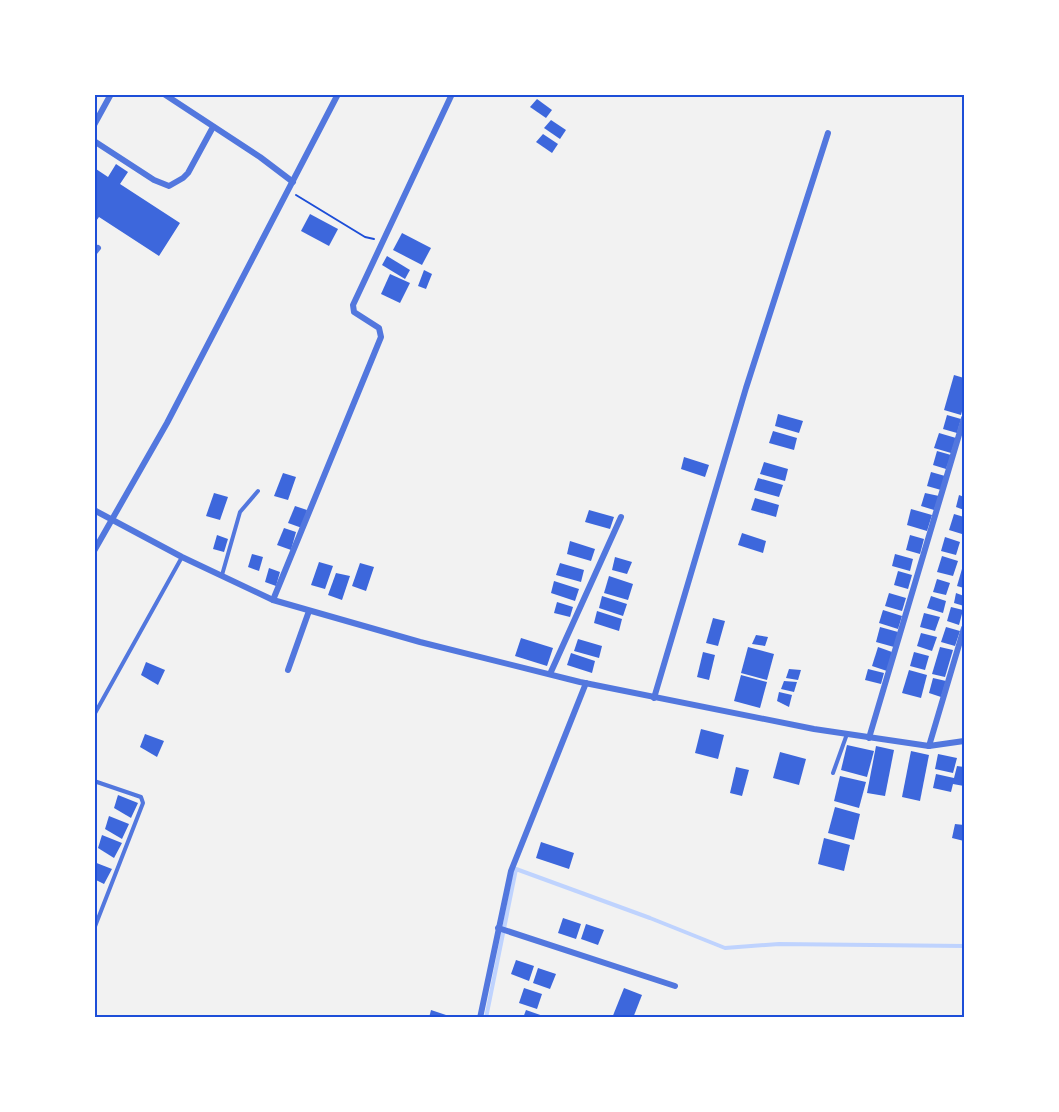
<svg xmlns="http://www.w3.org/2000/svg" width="1059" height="1112" font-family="Quicksand,sans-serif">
	<rect width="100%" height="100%" fill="#f2f2f2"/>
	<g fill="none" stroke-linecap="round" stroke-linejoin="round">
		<path stroke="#bfd3fe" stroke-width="4" d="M 486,1018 L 516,869 L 650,918 L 725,948 L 779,944 L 964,946"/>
	</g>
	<g fill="#3d67dc">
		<path d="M 537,99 L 552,110 L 546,118 L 530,107 Z"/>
		<path d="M 551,120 L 566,130 L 560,139 L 544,128 Z"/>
		<path d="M 543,134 L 558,144 L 552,153 L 536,142 Z"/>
		<path d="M 116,164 L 128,172 L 120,184 L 180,223 L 159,256 L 99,217 L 94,224 L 94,172 L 96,169 L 108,177 Z"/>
		<path d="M 310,214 L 338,229 L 329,246 L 301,231 Z"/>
		<path d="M 402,233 L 431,248 L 422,265 L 393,250 Z"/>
		<path d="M 387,256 L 410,270 L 405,279 L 382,265 Z"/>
		<path d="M 424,270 L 432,274 L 426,289 L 418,286 Z"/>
		<path d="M 390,274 L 410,283 L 400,303 L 381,294 Z"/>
		<path d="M 954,375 L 964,378 L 964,404 L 961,415 L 944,410 Z"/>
		<path d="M 778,414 L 803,421 L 799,433 L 775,426 Z"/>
		<path d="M 947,415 L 961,419 L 957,433 L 943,429 Z"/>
		<path d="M 773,431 L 797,438 L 794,450 L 769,443 Z"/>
		<path d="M 939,433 L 956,438 L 951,453 L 934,448 Z"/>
		<path d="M 937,451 L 951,455 L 946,469 L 933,465 Z"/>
		<path d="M 684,457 L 709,465 L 705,477 L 681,469 Z"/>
		<path d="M 764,462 L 788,469 L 785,481 L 760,474 Z"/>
		<path d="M 931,472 L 945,476 L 941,490 L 927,486 Z"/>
		<path d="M 283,473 L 296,477 L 288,500 L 274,496 Z"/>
		<path d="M 758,478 L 783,485 L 779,497 L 754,490 Z"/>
		<path d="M 214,493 L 228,497 L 220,520 L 206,516 Z"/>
		<path d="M 925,493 L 939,496 L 934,510 L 921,506 Z"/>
		<path d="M 959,495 L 964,497 L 964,510 L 956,507 Z"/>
		<path d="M 755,498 L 779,505 L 776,517 L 751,510 Z"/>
		<path d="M 295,506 L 307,510 L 302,528 L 288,523 Z"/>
		<path d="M 911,509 L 932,515 L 927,531 L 907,525 Z"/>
		<path d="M 589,510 L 614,517 L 610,529 L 585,522 Z"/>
		<path d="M 954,514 L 964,517 L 962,534 L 949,530 Z"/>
		<path d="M 284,528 L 296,532 L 291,550 L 277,545 Z"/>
		<path d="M 742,533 L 766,541 L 763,553 L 738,545 Z"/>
		<path d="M 217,535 L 228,539 L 224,552 L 213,549 Z"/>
		<path d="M 910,535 L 924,539 L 920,554 L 906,550 Z"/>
		<path d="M 945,537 L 960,542 L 956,555 L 941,551 Z"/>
		<path d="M 570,541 L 595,549 L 591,561 L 567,554 Z"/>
		<path d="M 252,554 L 263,557 L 259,571 L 248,567 Z"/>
		<path d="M 895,554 L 913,559 L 910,571 L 892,566 Z"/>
		<path d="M 942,556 L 958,561 L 953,576 L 937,572 Z"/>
		<path d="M 615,557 L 632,562 L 627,574 L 612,570 Z"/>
		<path d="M 319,562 L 333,566 L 325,589 L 311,585 Z"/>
		<path d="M 964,562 L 964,588 L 957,586 Z"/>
		<path d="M 360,563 L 374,567 L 366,591 L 352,586 Z"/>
		<path d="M 560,563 L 584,570 L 581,582 L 556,575 Z"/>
		<path d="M 269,568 L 280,572 L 276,586 L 265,582 Z"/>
		<path d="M 898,571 L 912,575 L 908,589 L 894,585 Z"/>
		<path d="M 336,573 L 350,576 L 342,600 L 328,595 Z"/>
		<path d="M 609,576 L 633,584 L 628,600 L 604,593 Z"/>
		<path d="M 937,579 L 950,583 L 946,595 L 933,592 Z"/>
		<path d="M 554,581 L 579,589 L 575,601 L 551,593 Z"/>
		<path d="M 889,593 L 906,598 L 902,611 L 885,606 Z"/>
		<path d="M 956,593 L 964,596 L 964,606 L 954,603 Z"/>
		<path d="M 602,596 L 627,604 L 623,616 L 599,608 Z"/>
		<path d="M 931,596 L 946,601 L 943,613 L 927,608 Z"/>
		<path d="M 557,602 L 573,607 L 570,617 L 554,613 Z"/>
		<path d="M 951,607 L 963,610 L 959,625 L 947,621 Z"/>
		<path d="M 883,610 L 902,616 L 898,629 L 879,623 Z"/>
		<path d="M 597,611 L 622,619 L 619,631 L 594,623 Z"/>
		<path d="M 924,613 L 940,617 L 935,631 L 920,627 Z"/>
		<path d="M 713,618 L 725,621 L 718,646 L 706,643 Z"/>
		<path d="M 880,627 L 898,632 L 894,647 L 876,642 Z"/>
		<path d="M 946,627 L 960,631 L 955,646 L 941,642 Z"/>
		<path d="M 921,633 L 937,637 L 932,651 L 917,646 Z"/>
		<path d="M 756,635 L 768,637 L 765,646 L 752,644 Z"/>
		<path d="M 521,638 L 553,648 L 547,666 L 515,656 Z"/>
		<path d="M 578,639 L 602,646 L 599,658 L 574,651 Z"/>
		<path d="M 748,647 L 774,654 L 767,680 L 741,673 Z"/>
		<path d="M 878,647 L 892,652 L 887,671 L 872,666 Z"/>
		<path d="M 940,647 L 953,650 L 945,677 L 932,674 Z"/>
		<path d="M 703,652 L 715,655 L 709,680 L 697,677 Z"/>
		<path d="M 914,652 L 929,656 L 925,670 L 910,666 Z"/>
		<path d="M 571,653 L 595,661 L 592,673 L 567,665 Z"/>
		<path d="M 146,662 L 165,670 L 158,685 L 141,675 Z"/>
		<path d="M 789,669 L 801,670 L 798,680 L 786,678 Z"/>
		<path d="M 868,669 L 884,673 L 881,684 L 865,680 Z"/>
		<path d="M 909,670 L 927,675 L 921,698 L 902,693 Z"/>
		<path d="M 741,675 L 767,682 L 760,708 L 734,701 Z"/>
		<path d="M 933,678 L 946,681 L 941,697 L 929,693 Z"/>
		<path d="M 784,681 L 797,682 L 794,692 L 781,689 Z"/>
		<path d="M 779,692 L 792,695 L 789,707 L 777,701 Z"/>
		<path d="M 701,729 L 724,735 L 718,759 L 695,753 Z"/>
		<path d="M 145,734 L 164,741 L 157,757 L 140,747 Z"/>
		<path d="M 847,745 L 874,751 L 867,777 L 841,770 Z"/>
		<path d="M 876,746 L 894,750 L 885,796 L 867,793 Z"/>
		<path d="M 911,751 L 929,755 L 920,801 L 902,797 Z"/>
		<path d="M 780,752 L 806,759 L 799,785 L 773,778 Z"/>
		<path d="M 938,754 L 957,758 L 953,773 L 935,769 Z"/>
		<path d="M 957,766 L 964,767 L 964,786 L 953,784 L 951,792 L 933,788 L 936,774 L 954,778 Z"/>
		<path d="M 736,767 L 749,770 L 742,796 L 730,793 Z"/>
		<path d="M 840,776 L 866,782 L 859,808 L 834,801 Z"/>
		<path d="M 118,795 L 138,803 L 131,818 L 114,808 Z"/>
		<path d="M 835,807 L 860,814 L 854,840 L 828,833 Z"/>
		<path d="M 109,816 L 129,824 L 122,839 L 105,829 Z"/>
		<path d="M 955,824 L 964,825 L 964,841 L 952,838 Z"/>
		<path d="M 102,835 L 122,843 L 114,858 L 98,848 Z"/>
		<path d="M 824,838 L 850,845 L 844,871 L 818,864 Z"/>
		<path d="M 541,842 L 574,853 L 569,869 L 536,858 Z"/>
		<path d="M 94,862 L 112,869 L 104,884 L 94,879 Z"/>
		<path d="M 563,918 L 581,924 L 576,939 L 558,933 Z"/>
		<path d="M 586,924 L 604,930 L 598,945 L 581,939 Z"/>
		<path d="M 516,960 L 534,966 L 529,981 L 511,974 Z"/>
		<path d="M 538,968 L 556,974 L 550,989 L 533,983 Z"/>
		<path d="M 524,988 L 542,994 L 537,1009 L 519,1003 Z"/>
		<path d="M 624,988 L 642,995 L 633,1018 L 612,1018 Z"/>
		<path d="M 431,1010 L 452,1017 L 451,1018 L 429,1018 Z"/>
		<path d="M 526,1010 L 546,1017 L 546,1018 L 523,1018 Z"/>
	</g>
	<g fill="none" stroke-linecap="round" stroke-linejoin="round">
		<path stroke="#1d4ed8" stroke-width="2" d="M 296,195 L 365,237 L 374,239"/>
		<g stroke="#5277de" stroke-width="4">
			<path d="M 222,575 L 240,512 L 258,491"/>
			<path d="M 94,715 L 182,557"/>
			<path d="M 833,773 L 847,734"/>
			<path d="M 94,781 L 141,797 L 143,803 L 94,929"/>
		</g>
		<g stroke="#5277de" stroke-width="6">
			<path d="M 164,94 L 260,157 L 293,182"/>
			<path d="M 94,125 L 111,94"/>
			<path d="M 94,141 L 154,180 L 169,186 L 183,178 L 188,173 L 213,127"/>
			<path d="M 94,253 L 98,248"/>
			<path d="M 94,510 L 182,557 L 273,600 L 420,642 L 580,682 L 814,729 L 929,746 L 964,741"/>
			<path d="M 94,551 L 167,423 L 338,94"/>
			<path d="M 273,600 L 381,337 L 379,328 L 354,312 L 353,305 L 452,94"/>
			<path d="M 288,670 L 309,611"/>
			<path d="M 550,674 L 621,517"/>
			<path d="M 654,698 L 746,388 L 828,133"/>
			<path d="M 869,738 L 964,418"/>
			<path d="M 929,746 L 964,628"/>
			<path d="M 498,928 L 675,986"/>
			<path d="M 480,1018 L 511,871 L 586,683"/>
		</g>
	</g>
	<rect width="1059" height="1112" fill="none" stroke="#ffffff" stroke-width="192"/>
	<rect x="96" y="96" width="867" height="920" fill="none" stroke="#1d4ed8" stroke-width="2"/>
</svg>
